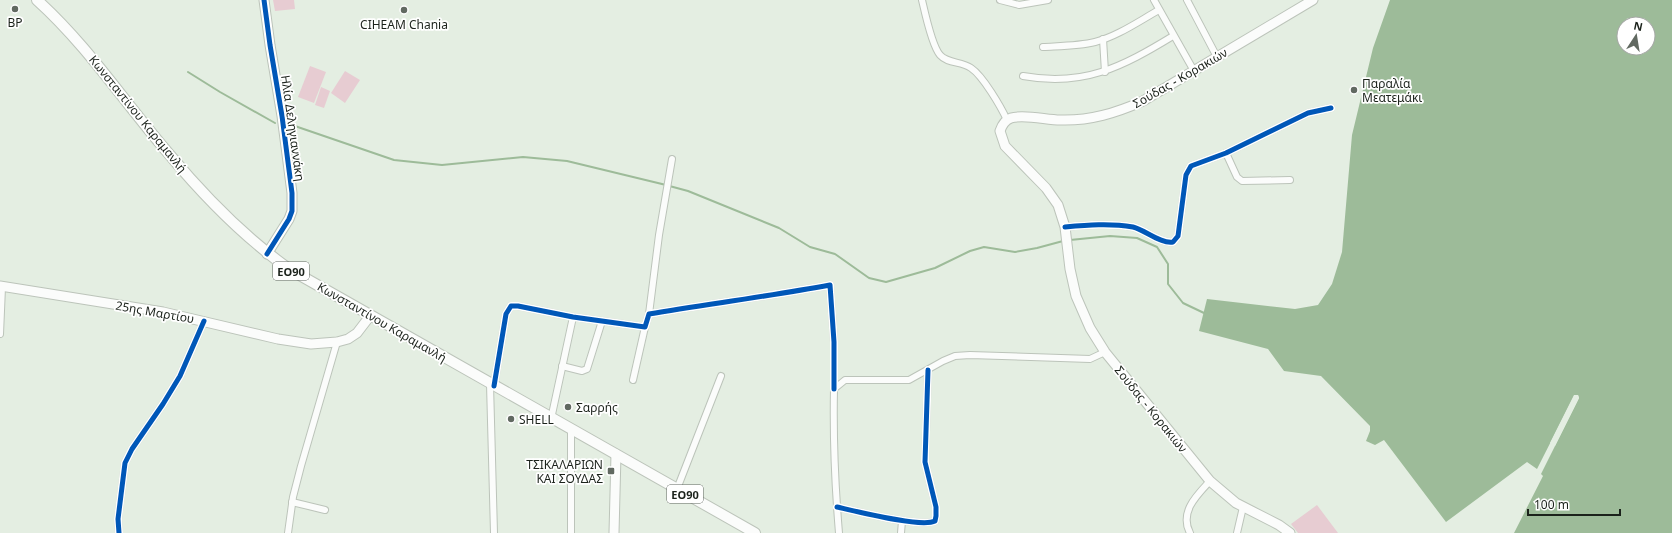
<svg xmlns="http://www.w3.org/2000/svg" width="1672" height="533" font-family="'Noto Sans',sans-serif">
	<rect width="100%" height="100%" fill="#e4eee2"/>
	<g fill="#e7ccd2">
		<path d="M 273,0 L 294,0 L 295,9 L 275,11 Z"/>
		<path d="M 310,66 L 326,72 L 314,103 L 298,97 Z"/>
		<path d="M 345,71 L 360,80 L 345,103 L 331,93 Z"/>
		<path d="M 321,87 L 330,91 L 324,108 L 315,105 Z"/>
		<path d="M 1317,505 L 1338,533 L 1298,533 L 1291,524 Z"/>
	</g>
	<path fill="#9dbb99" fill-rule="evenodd" d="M 1390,0 L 1672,0 L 1672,533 L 1514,533 L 1543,476 L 1541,474 L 1579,398 L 1578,395 L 1574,396 L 1537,469 L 1527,462 L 1446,522 L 1384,440 L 1375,445 L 1366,441 L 1370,431 L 1370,426 L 1321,376 L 1284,371 L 1268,349 L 1199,331 L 1207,299 L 1295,309 L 1318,305 L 1332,284 L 1342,252 L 1352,135 L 1373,48 ZM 1624,24 L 1648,24 L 1648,48 L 1624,48 Z"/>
	<path fill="#e4eee2" d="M 1574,395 L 1578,395 L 1579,398 L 1555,446 L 1554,445 L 1576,397 L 1552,444 L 1550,443 Z"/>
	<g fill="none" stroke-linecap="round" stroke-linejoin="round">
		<g stroke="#9dbb99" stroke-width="2">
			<path d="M 188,72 L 220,92 L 275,123"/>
			<path d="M 289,124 L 394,160 L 442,165 L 523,157 L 567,161 L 662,184 L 688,191 L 779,228 L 810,247 L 835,254 L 869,278 L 886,282 L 935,268 L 970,251 L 984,247 L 1015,252 L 1037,248 L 1063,241"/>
			<path d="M 1070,240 L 1110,236 L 1137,238 L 1157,247 L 1168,264 L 1168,284 L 1183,303 L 1204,313"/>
		</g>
		<g stroke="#bcc4ba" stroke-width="8">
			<g id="street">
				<path d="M 922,0 C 925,13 932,46 940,55 C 948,64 961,61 971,68 C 983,76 1001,107 1007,120"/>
				<path d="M 1000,0 L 1019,5 L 1048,0"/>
				<path d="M 1154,0 L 1194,71"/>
				<path d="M 1187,0 L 1217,57"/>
				<path d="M 1103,39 L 1105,72"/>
				<path d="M 1043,47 C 1060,46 1079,46 1095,42 C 1118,36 1139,21 1159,10"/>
				<path d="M 1023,76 C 1084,87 1122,67 1173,36"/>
				<path d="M 1226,153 L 1237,177 L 1242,181 L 1290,180"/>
				<path d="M 1065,227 C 1087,225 1110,223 1133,227 C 1145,230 1161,244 1173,242 L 1178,236 L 1186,175 L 1191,166 L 1226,153 L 1308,113 L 1331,108"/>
				<path d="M 649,314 L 659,235 L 672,159"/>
				<path d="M 0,334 L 2,287"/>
				<path d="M 562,366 L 582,371 L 587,369 L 602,321"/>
				<path d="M 633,380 L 645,327"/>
				<path d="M 490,384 L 494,533"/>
				<path d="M 494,386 L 506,314 L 511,306 L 518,306 L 573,317 L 645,327 L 649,314 C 709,304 770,296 830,285 L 834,342 L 834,389"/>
				<path d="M 551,419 L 573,317"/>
				<path d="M 571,429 L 571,533"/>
				<path d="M 677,489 L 721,376"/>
				<path d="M 292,502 L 325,510"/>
				<path d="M 837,507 C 855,511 921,528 935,521 L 936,516 L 936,507 L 925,462 L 928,370"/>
				<path d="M 119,533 L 118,519 L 125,463 L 132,449 L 163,404 L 180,376 L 204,321"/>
				<path d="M 288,533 L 293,497 L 301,466 L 337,342"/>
				<path d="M 839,533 C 835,485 833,437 834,389 L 845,380 L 909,380 L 943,361 L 955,356 L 970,355 L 1090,359 L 1105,352"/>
				<path d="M 901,533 L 902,521"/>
				<path d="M 1190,533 C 1179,512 1197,495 1210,481"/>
				<path d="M 1237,533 L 1243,507"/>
			</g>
		</g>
		<g stroke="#bcc4ba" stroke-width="11">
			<g id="secondary">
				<path d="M 264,0 L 270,45 L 282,116 L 292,193 L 292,211 L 289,219 L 267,254"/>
				<path d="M 0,286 L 163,312 L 278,339 L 311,344 L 337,342 L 348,339 L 357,333 L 370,316"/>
				<path d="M 614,533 L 616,454"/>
				<path d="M 1290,533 L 1279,525 L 1236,503 L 1210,481 L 1105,352 L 1090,328 L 1076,296 L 1070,269 L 1065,227 L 1058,205 L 1046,188 L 1005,146 L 1000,131 C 1002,125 1005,120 1011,118 C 1024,114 1047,120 1060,120 C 1090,121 1116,113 1143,101 L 1313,0"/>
			</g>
		</g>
		<g stroke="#bcc4ba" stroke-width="12">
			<path id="primary" d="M 37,0 C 88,46 124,102 169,154 C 204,196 244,237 289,269 L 755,533"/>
		</g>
		<use href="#street" stroke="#fbfcfb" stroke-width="6"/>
		<use href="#secondary" stroke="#fbfcfb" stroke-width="9"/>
		<use href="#primary" stroke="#fbfcfb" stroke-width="10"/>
		<g stroke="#fff" stroke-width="8">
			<g id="cycleway">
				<path d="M 264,0 L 270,45 L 282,116 L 292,193 L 292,211 L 289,219 L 267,254"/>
				<path d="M 1065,227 C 1087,225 1110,223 1133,227 C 1145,230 1161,244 1173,242 L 1178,236 L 1186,175 L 1191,166 L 1226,153 L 1308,113 L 1331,108"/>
				<path d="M 494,386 L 506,314 L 511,306 L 518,306 L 573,317 L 645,327 L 649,314 C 709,304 770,296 830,285 L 834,342 L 834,389"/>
				<path d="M 837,507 C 855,511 921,528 935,521 L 936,516 L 936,507 L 925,462 L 928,370"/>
				<path d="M 119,533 L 118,519 L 125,463 L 132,449 L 163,404 L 180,376 L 204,321"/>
			</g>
		</g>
		<use href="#cycleway" stroke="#0057b8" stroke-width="5"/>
	</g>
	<g fill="#616961" stroke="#fff" stroke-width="1.5">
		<circle cx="15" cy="9" r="4"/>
		<circle cx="404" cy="10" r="4"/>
		<circle cx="1354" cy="90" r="4"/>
		<circle cx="568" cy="407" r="4"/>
		<circle cx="511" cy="419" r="4"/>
		<rect x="607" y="467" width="8" height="8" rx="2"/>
	</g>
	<g text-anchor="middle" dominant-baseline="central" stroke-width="3.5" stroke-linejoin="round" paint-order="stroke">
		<g fill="#fff" stroke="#5f645f" stroke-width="1">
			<rect x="273" y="262" width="36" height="18" rx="3"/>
			<rect x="667" y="485" width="36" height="18" rx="3"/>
		</g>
		<g font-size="11" font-weight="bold" fill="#1b221b">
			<text x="291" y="271">ΕΟ90</text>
			<text x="685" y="494">ΕΟ90</text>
		</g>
		<g font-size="12" fill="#1b221b" stroke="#fff" text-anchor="start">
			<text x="15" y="22" text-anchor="middle">BP</text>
			<text x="404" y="24" text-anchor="middle">CIHEAM Chania</text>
			<text x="1362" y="83">Παραλία<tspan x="1362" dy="14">Μεατεμάκι</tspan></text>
			<text x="576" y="407">Σαρρής</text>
			<text x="519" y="419">SHELL</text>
			<text x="603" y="464" text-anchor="end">ΤΣΙΚΑΛΑΡΙΩΝ<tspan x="603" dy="14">ΚΑΙ ΣΟΥΔΑΣ</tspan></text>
		</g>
		<g font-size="12" fill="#1b221b" stroke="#fff">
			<text transform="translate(1180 78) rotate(-30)">Σούδας - Κορακιών</text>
			<text transform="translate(138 114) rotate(51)">Κωνσταντίνου Καραμανλή</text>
			<text transform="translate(293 128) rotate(82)">Ηλία Δεληγιαννάκη</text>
			<text transform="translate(155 312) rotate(10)">25ης Μαρτίου</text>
			<text transform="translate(382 322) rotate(30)">Κωνσταντίνου Καραμανλή</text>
			<text transform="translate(1151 409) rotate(51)">Σούδας - Κορακιών</text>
		</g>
	</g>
	<g transform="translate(1636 36) rotate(12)"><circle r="19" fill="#ffffff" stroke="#a4a7a4"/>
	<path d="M0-3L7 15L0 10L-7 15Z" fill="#616961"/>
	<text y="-6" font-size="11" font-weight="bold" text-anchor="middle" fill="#1b221b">N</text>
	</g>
	<path d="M1528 509v6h92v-6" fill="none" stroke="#1b221b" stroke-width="2"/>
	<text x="1534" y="509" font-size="12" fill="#1b221b" stroke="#ffffff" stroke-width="3" paint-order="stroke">100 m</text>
</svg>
